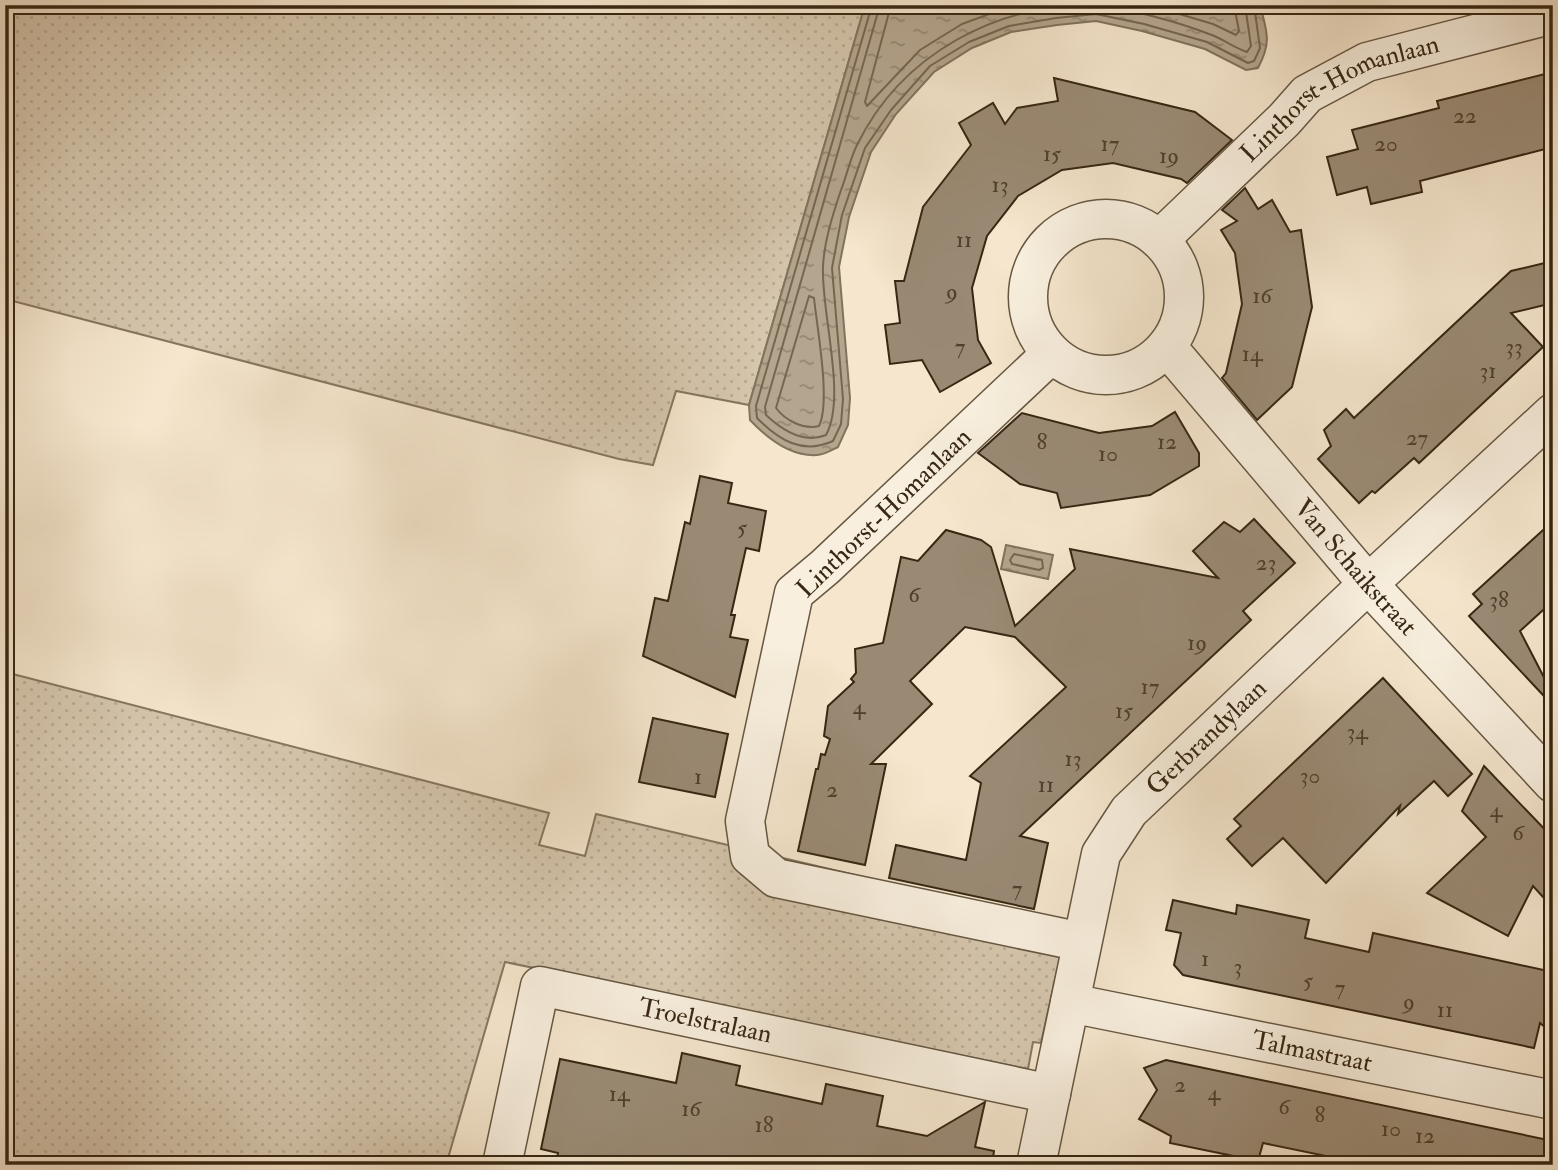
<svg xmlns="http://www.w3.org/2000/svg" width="1558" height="1170" font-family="'IM FELL Double Pica',serif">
	<defs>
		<pattern id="grass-dots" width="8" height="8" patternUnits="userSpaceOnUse" patternTransform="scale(1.75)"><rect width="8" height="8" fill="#d5c6ad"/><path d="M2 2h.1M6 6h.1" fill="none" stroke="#b7aa94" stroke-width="1.8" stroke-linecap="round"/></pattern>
		<pattern id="water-ripples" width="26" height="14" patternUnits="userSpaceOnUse" patternTransform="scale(1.75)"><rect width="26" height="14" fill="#b4a58e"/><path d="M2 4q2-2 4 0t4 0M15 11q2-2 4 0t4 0" fill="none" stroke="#938673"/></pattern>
	</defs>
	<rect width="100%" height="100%" fill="#f5e6cd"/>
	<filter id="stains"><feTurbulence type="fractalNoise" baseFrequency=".00286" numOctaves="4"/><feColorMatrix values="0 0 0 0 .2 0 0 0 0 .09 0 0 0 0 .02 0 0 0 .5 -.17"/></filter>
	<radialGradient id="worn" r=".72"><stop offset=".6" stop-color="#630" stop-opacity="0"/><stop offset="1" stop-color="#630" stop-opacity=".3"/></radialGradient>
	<g fill="url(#grass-dots)" stroke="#867660" stroke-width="2">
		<path d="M 5,5 L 865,5 L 749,405 L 676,391 L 653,465 L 619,459 L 5,299 Z"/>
		<path d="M 5,672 L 549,813 L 539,845 L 585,856 L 596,814 L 1067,925 L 1041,1043 L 1033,1042 L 1028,1069 L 505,962 L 446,1165 L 5,1165 Z"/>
	</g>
	<g fill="url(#water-ripples)" stroke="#82735d" stroke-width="2">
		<path d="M 865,5 L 1260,5 C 1267,32 1272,42 1258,68 L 1246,70 L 1205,49 L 1142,31 L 1096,21 L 1057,25 L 1011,32 L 972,48 L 934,72 L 896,114 L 871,152 L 849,217 L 839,267 L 850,398 L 848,425 L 838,447 C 832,450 824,455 817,455 C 790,457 767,438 750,420 L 749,405 Z"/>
		<path d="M 1006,545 L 1053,555 L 1048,579 L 1001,569 Z"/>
	</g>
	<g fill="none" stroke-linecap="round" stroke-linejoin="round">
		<g stroke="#766650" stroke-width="2">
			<path d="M 872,5 L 756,406 L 757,418 C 779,440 802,455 833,441 L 841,424 L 843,399 L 832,268 L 842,215 L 865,148 L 891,110 L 930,66 L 969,42 L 1009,26 L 1056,18 L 1096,14 L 1144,24 L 1207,42 L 1248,63 L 1254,61 L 1260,48 L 1254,5"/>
			<path d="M 880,5 L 765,407 L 766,415 C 782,430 804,444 826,435 C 847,397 821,313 823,267 C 824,241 833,214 841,190 C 847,175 850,159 857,145 C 901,55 997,2 1096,6 C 1125,7 1181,23 1209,34 C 1222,38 1234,48 1247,52 L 1251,46 L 1245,5"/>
			<path d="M 891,5 L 865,102 L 867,106 L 920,50 L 962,24 L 1014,5"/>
			<path d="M 1149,5 L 1213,24 L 1236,35 L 1239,31 L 1234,5"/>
			<path d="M 809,296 L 814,298 C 817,328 831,402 819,426 C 803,430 785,420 776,408 Z"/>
			<path d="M 1014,554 L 1042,560 L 1043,568 L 1039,570 L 1012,564 L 1010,560 Z"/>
		</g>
	</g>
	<g fill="#9a8a74" stroke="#372713" stroke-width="2">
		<path d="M 1553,72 L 1553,147 L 1420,181 L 1422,192 L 1371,204 L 1367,187 L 1337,195 L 1327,157 L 1358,149 L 1352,130 L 1439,108 L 1437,101 Z"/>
		<path d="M 1054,78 L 1195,112 L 1232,140 L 1187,183 L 1181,179 L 1113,163 L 1062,170 L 1018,196 L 987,236 L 972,288 L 978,340 L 991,363 L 940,392 L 922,360 L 890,364 L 885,325 L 900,323 L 895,281 L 904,281 L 923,207 L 971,145 L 959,123 L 993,103 L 1005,124 L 1017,108 L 1058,101 Z"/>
		<path d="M 1245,188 L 1258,209 L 1272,200 L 1290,232 L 1301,230 L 1312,307 L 1292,387 L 1257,420 L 1222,378 L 1226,373 L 1242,304 L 1235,253 L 1221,230 L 1237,221 L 1222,210 Z"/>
		<path d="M 1553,261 L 1553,303 L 1511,313 L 1543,347 L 1419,463 L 1414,458 L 1375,493 L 1372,491 L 1359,503 L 1318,459 L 1331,446 L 1324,430 L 1346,409 L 1354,418 L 1511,271 Z"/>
		<path d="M 1175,412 L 1199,453 L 1199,466 L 1150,495 L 1061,508 L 1057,493 L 1020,484 L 978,453 L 1022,413 L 1099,433 L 1152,426 Z"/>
		<path d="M 700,476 L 732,483 L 728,503 L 766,511 L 759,551 L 746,548 L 731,615 L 735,615 L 730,637 L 748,640 L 735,697 L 643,656 L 655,598 L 668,601 L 685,522 L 690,524 Z"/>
		<path d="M 1254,519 L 1295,563 L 1243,611 L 1251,620 L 1020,836 L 1048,843 L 1034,909 L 889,878 L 896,845 L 966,860 L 981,783 L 970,776 L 1066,687 L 1015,637 L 965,627 L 910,681 L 932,704 L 871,764 L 886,764 L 865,865 L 798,851 L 816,769 L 818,769 L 821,754 L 825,755 L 830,739 L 824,736 L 828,706 L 854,682 L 851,679 L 856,673 L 855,649 L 883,643 L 901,557 L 918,561 L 946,530 L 981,540 L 991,547 L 1015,626 L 1075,569 L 1070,549 L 1218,578 L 1193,551 L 1224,522 L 1240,532 Z"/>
		<path d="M 1553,521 L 1553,601 L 1520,631 L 1550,689 L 1543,695 L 1469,616 L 1482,604 L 1473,594 Z"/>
		<path d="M 1383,678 L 1472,774 L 1448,796 L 1434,781 L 1398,814 L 1400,806 L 1326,883 L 1283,838 L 1252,866 L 1227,839 L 1241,826 L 1234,819 Z"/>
		<path d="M 653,718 L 728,734 L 715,797 L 639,782 Z"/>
		<path d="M 1484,766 L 1553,838 L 1553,908 L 1533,886 L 1508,936 L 1427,893 L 1486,837 L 1462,811 Z"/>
		<path d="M 1173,900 L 1236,914 L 1237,905 L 1309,920 L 1305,938 L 1369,952 L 1373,933 L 1553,972 L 1553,1034 L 1540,1023 L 1534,1048 L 1183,975 L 1174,965 L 1181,933 L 1166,930 Z"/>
		<path d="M 682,1053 L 740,1066 L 736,1085 L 822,1104 L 826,1084 L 883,1096 L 877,1126 L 927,1136 L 985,1102 L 975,1147 L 994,1151 L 992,1165 L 556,1165 L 558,1153 L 541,1149 L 560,1059 L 676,1083 Z"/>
		<path d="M 1166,1060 L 1553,1141 L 1553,1165 L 1325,1165 L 1326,1156 L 1263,1143 L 1258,1161 L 1170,1143 L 1171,1136 L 1139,1119 L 1157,1090 L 1144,1068 Z"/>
	</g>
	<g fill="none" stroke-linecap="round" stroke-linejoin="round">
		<g stroke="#665742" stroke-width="41">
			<g id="street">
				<circle cx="1106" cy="297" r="78"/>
				<path id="s1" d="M 1160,239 L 1284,120 L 1307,94 L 1367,62 L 1553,14"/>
				<path id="s2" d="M 1167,347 L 1368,584 L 1553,783"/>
				<path d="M 1051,354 L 825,567 L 794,593 L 745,821 L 750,856 L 776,878 L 1082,942"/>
				<path id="s3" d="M 1070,1003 L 1553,1100"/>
				<path id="s4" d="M 502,1165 L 540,986 L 1051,1094"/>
				<path id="s5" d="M 1036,1165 L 1101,854 L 1129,811 L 1368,584 L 1553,413"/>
			</g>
		</g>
		<use href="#street" stroke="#f8efde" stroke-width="38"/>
	</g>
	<g text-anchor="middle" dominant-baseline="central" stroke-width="6" stroke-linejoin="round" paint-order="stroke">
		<g font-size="23" fill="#50402b">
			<text x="1465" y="115">22</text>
			<text x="1110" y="143">17</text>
			<text x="1386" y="143">20</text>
			<text x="1052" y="153">15</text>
			<text x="1169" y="155">19</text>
			<text x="1000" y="184">13</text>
			<text x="964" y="239">11</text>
			<text x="952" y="291">9</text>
			<text x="1262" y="295">16</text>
			<text x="960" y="346">7</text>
			<text x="1514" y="346">33</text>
			<text x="1252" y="353">14</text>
			<text x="1488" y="370">31</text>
			<text x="1417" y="437">27</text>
			<text x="1042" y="441">8</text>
			<text x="1167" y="441">12</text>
			<text x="1108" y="453">10</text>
			<text x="742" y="527">5</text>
			<text x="1266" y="562">23</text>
			<text x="914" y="594">6</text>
			<text x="1499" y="599">38</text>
			<text x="1197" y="642">19</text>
			<text x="1150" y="686">17</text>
			<text x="859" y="706">4</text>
			<text x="1124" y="710">15</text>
			<text x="1357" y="731">34</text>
			<text x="1073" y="758">13</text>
			<text x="1310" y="775">30</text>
			<text x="698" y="776">1</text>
			<text x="1046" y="784">11</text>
			<text x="832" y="789">2</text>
			<text x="1496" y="809">4</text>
			<text x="1518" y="832">6</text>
			<text x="1017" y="888">7</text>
			<text x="1205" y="958">1</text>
			<text x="1238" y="966">3</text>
			<text x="1308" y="980">5</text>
			<text x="1340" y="987">7</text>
			<text x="1409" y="1001">9</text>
			<text x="1445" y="1009">11</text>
			<text x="1180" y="1084">2</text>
			<text x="1214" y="1092">4</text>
			<text x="619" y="1093">14</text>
			<text x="1284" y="1106">6</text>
			<text x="691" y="1108">16</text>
			<text x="1320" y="1114">8</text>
			<text x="764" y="1124">18</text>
			<text x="1391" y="1128">10</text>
			<text x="1425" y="1135">12</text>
		</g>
		<g font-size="26" fill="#372713" stroke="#f8efde">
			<text stroke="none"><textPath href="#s1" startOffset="233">Linthorst-Homanlaan</textPath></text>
			<text transform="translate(884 513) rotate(-44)">Linthorst-Homanlaan</text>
			<text stroke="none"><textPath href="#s2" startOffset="290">Van Schaikstraat</textPath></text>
			<text stroke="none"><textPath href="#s5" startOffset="476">Gerbrandylaan</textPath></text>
			<text stroke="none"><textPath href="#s4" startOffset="352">Troelstralaan</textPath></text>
			<text stroke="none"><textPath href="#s3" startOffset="247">Talmastraat</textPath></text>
		</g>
	</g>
	<rect width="1558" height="1170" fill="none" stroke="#f5e6cd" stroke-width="28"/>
	<rect x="7" y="7" width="1544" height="1156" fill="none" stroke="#372713" stroke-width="3.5"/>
	<rect x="14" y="14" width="1530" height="1142" fill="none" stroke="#372713" stroke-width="2"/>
	<rect width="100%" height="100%" filter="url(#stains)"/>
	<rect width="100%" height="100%" fill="url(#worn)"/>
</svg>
